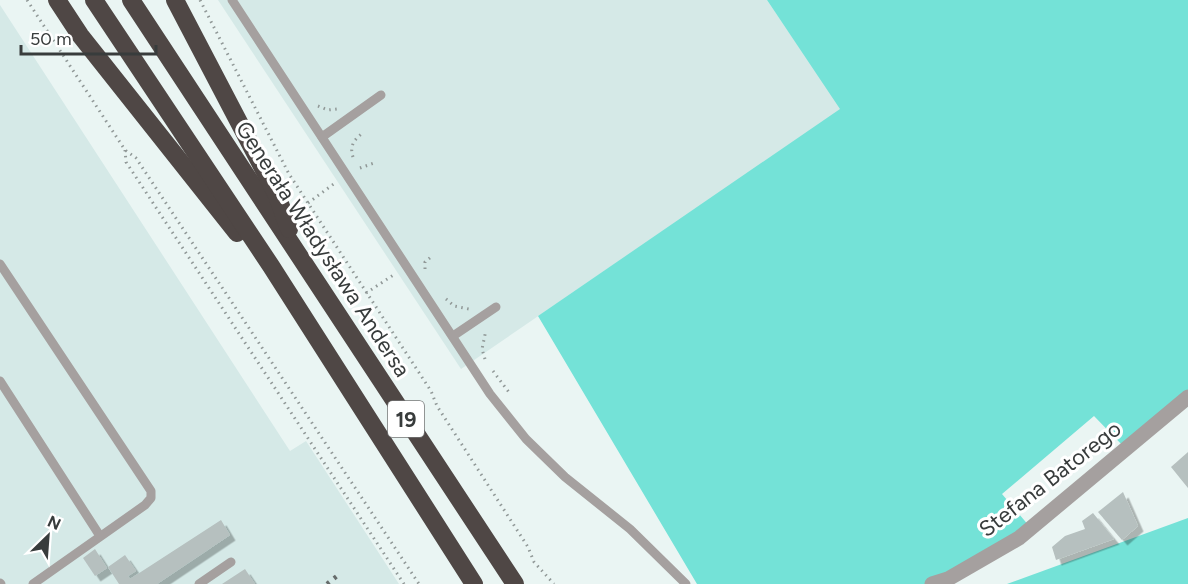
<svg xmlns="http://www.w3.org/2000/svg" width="1188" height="584" font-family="Figtree,sans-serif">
	<defs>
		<filter id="shadow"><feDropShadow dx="5.5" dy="5.5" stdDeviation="0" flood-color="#0004"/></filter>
	</defs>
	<rect width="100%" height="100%" fill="#eaf5f3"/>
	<g fill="#d5e9e7">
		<path d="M 218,0 L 767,0 L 841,109 L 461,369 Z"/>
		<path d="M 0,5 L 290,451 L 306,441 L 399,584 L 0,584 Z"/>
	</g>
	<g fill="#74e2d7">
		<path d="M 767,0 L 1188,0 L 1188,396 L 1126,449 L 1094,416 L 1002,494 L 1030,527 L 930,584 L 697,584 L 538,316 L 840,109 Z"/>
		<path d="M 1188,518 L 1188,584 L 1007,584 Z"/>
	</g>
	<g fill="#b6c0bf" filter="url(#shadow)">
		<path d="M 1188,452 L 1188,488 L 1171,467 Z"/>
		<path d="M 1123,492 L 1138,526 L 1122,540 L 1098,512 Z"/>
		<path d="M 1093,513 L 1114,539 L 1056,560 L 1052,547 L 1065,536 L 1085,529 L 1082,521 Z"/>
		<path d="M 221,520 L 230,535 L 157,584 L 119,584 L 108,567 L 125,555 L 136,571 L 128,576 L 130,579 Z"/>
		<path d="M 95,549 L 107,568 L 95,576 L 83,558 Z"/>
		<path d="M 245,569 L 255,584 L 222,584 Z"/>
	</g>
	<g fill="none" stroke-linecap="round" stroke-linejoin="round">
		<g stroke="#909897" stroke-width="3" stroke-dasharray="1.5 4.5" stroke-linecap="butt">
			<path d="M 27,0 L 125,150 L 136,158 L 419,584"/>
			<path d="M 200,0 L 289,174 L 431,391 L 437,406 L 528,547 L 534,562 L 554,584"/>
			<path d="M 318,106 L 328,110 L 337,109"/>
			<path d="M 125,150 L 126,162 L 404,584"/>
			<path d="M 353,157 C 349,145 355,139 364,132"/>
			<path d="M 360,168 L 374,163"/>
			<path d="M 308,203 L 335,183"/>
			<path d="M 425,269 L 425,262 L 432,256"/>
			<path d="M 366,293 L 395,274"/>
			<path d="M 446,299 L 454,306 L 469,309"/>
			<path d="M 485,359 L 482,349 L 486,330"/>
			<path d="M 493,371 L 511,395"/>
		</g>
		<g stroke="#a5a09f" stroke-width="9">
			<path d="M 232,0 L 490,394 L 526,439 L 565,477 L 630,529 L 686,584"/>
			<path d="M 322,137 L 381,95"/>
			<path d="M 0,264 L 151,491 L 151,498 L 145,505 L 33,584"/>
			<path d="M 453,336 L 496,307"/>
			<path d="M 0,381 L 100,536"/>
			<path d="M 0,583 L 1,584"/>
			<path d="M 199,584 L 231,562"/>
		</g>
		<path stroke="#a5a09f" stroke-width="15" d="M 932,584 L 948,579 L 1019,538 L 1188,397"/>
		<g stroke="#4f4745" stroke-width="18">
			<path d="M 57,0 L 80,35 L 237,233"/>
			<path d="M 94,0 L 271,266 L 474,584"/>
			<path d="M 131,0 L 515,584"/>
			<path d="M 175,0 L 277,195 L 289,229"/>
		</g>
		<path stroke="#666c6b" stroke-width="4.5" stroke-dasharray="3 6" stroke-linecap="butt" d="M 327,584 L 337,576"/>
	</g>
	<g text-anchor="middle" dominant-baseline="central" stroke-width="6" stroke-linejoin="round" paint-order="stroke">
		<rect fill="#fff" stroke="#747676" stroke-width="1.5" x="388" y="401" width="36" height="36" rx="4.5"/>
		<g font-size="21" font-weight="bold" fill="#383c3c">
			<text x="406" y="419">19</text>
		</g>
		<g font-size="22" fill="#383c3c" stroke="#fff">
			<text transform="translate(323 249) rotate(57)">Generała Władysława Andersa</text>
			<text transform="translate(1050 479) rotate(-38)">Stefana Batorego</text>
		</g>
	</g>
	<g transform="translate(48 536) rotate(25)" stroke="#ffffff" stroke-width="4.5" paint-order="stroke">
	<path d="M0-4.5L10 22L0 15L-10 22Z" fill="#383c3c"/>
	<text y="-9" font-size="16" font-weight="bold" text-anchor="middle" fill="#383c3c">N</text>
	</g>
	<path d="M21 45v9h135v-9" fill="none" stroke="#383c3c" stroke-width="3"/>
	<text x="30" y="45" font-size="18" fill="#383c3c" stroke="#ffffff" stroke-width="4.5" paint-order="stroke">50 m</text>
</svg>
